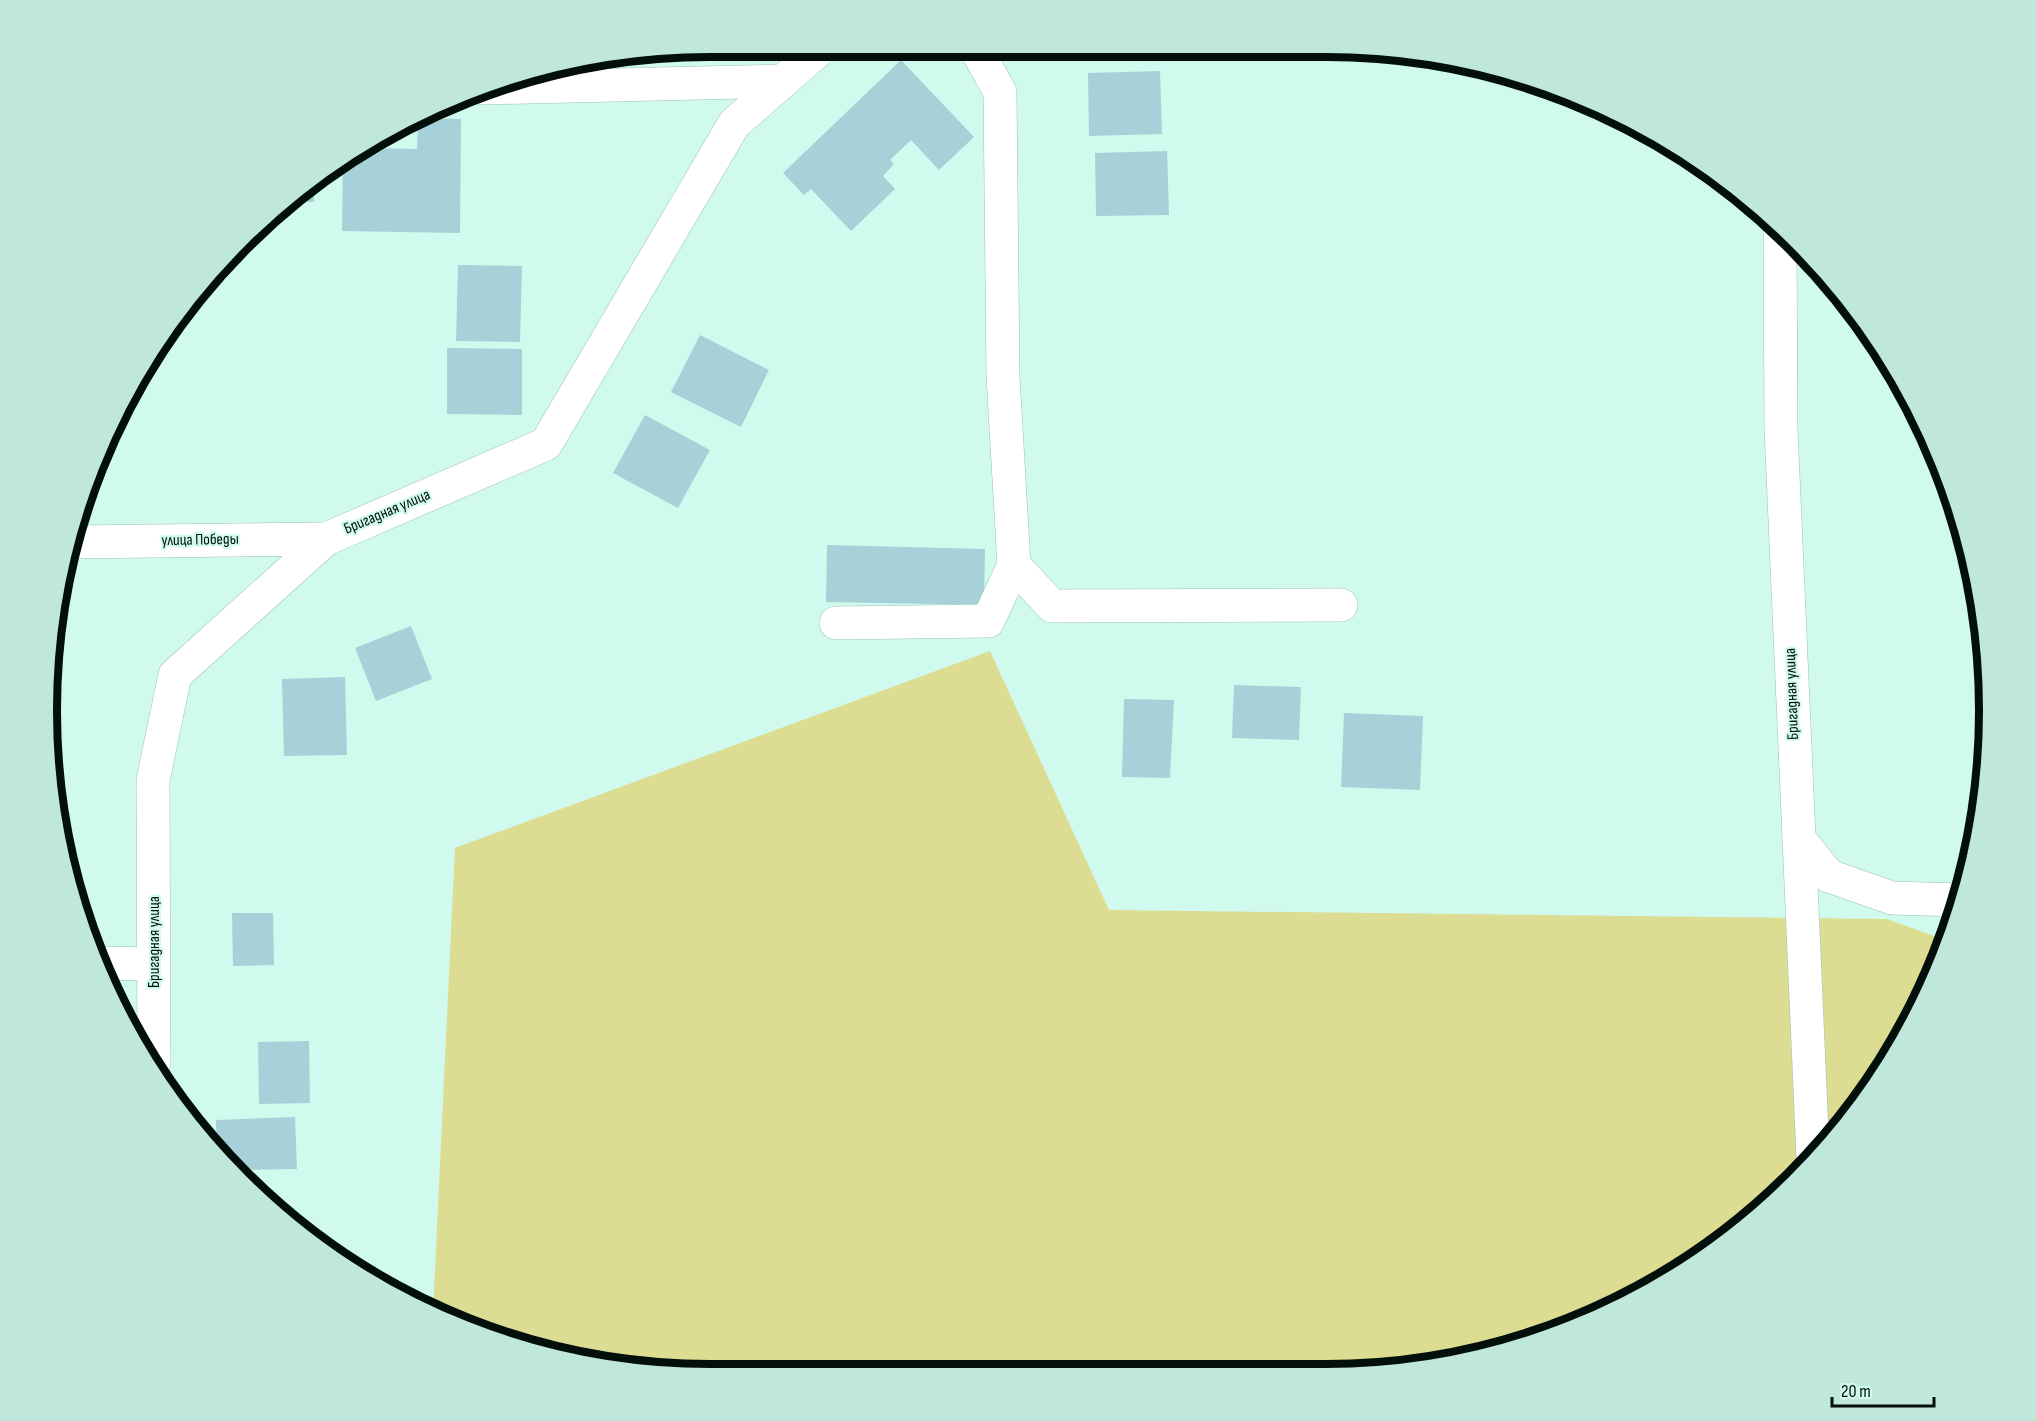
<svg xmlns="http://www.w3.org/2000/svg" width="2036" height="1421" font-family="'Sofia Sans Condensed',sans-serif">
	<rect width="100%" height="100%" fill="#d0faed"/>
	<path fill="#dddc93" d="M 990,651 L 1109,910 L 1887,919 L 1945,940 L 1921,1004 L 1852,1114 L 1764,1209 L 1619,1306 L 1539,1339 L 1412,1369 L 667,1373 L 539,1352 L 433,1312 L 455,848 Z"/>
	<g fill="#a6d1d8">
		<path d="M 901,60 L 974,137 L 939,170 L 911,140 L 890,160 L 894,164 L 883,176 L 895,189 L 851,231 L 811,189 L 804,195 L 783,173 Z"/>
		<path d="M 1160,71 L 1162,134 L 1089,136 L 1088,73 Z"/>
		<path d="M 418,118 L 461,119 L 460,233 L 342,231 L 343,158 L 360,148 L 417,149 Z"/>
		<path d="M 1167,151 L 1169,215 L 1096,216 L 1095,153 Z"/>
		<path d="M 314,182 L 314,202 L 293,201 Z"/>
		<path d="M 458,265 L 522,266 L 520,342 L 456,341 Z"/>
		<path d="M 700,335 L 769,370 L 741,427 L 671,392 Z"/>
		<path d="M 447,348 L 522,349 L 522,415 L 447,414 Z"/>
		<path d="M 645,415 L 710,450 L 678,508 L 613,473 Z"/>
		<path d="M 106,439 L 106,473 L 93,473 L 97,456 Z"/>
		<path d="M 827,545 L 985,549 L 984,605 L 826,602 Z"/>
		<path d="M 411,626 L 432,679 L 376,701 L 355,648 Z"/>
		<path d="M 345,677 L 347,755 L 284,756 L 282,679 Z"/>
		<path d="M 1234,685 L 1301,687 L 1299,740 L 1232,738 Z"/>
		<path d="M 1124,699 L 1174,700 L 1170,778 L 1122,777 Z"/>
		<path d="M 1344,713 L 1423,716 L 1420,790 L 1341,787 Z"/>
		<path d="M 232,913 L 273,913 L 274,965 L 233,966 Z"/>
		<path d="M 309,1041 L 310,1103 L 259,1104 L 258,1042 Z"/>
		<path d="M 295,1117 L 297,1169 L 235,1170 L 217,1154 L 216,1120 Z"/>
	</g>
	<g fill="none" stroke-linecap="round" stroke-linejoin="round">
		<g stroke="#9ac2b5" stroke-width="34">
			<g id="minor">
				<path d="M 975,47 L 1000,92 L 1003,376 L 1014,565 L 1052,606 L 1341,605"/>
				<path d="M 483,88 L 783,81"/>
				<path d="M 1780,231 L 1781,429 L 1813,1157"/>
				<path d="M 74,542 L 326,539"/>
				<path d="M 836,623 L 988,621 L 1014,565"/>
				<path d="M 1799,839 L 1829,876 L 1892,898 L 1960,900"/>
				<path d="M 99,963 L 154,964"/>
				<path d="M 154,1063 L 153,780 L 175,675 L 326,539 L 546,444 L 734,124 L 822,47"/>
			</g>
		</g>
		<use href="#minor" stroke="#fff" stroke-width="33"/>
	</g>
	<g text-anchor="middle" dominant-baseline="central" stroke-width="4.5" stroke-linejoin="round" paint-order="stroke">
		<g font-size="16" fill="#020f0b" stroke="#d0faed">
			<text transform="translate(387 512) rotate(-23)">Бригадная улица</text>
			<text transform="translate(200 540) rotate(-1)">улица Победы</text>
			<text transform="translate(1792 694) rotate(-92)">Бригадная улица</text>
			<text transform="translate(154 942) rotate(-90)">Бригадная улица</text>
		</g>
	</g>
	<path d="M0 0H2036V1421H0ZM710 57H1326A653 653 0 0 1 1979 710V711A653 653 0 0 1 1326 1364H710A653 653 0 0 1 57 711V710A653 653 0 0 1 710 57Z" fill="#c0e7db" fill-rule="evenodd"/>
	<path fill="none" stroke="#020f0b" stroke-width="8" d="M710 57H1326A653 653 0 0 1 1979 710V711A653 653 0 0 1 1326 1364H710A653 653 0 0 1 57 711V710A653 653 0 0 1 710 57Z"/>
	<path d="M1832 1397v9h102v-9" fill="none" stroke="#020f0b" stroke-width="3"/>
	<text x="1841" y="1397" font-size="18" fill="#020f0b" stroke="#d0faed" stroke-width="4.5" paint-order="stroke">20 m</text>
</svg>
